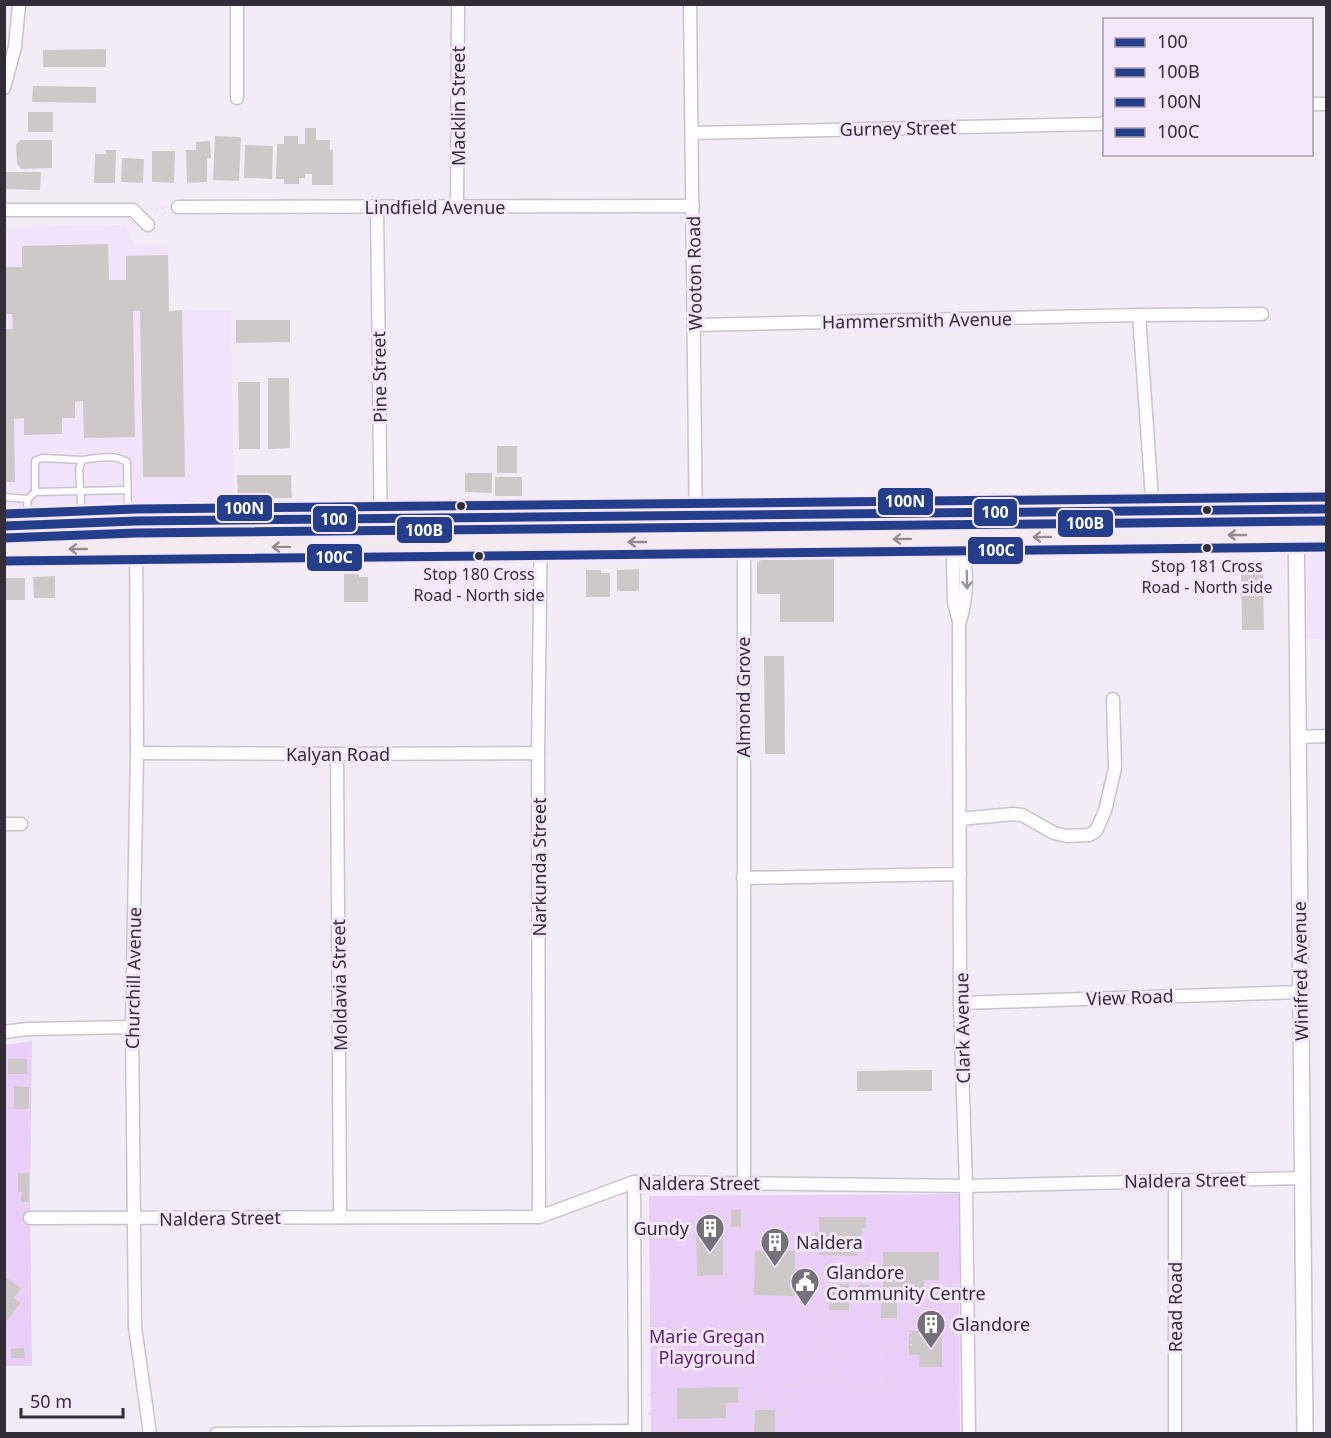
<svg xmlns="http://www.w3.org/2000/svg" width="1331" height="1438" font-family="'Noto Sans',sans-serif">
	<rect width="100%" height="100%" fill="#f3ecf7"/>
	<g fill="#f1e3f9">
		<path d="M 126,225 L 134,245 L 168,245 L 169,311 L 231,310 L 234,509 L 5,512 L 4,227 Z"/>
		<path d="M 1320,546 L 1326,547 L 1326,639 L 1306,639 L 1308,560 L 1311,551 Z"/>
	</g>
	<g fill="#e9cff8">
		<path d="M 32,1041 L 30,1204 L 32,1366 L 5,1366 L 4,1045 Z"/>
		<path d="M 959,1194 L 960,1433 L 651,1433 L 649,1196 Z"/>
	</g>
	<g fill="#cfc8c9">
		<path d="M 106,49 L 106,67 L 43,67 L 43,50 Z"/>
		<path d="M 33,86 L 96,87 L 96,103 L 32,102 Z"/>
		<rect x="28" y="112" width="25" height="20"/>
		<path d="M 305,128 L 316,128 L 316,140 L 330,140 L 330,150 L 333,150 L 333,185 L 312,185 L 312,174 L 305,174 L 305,178 L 299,178 L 299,184 L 284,184 L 284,179 L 276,179 L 277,144 L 284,144 L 284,136 L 298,136 L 298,144 L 305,144 Z"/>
		<path d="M 215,136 L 241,137 L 239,181 L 213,180 Z"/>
		<path d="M 20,140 L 52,140 L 52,168 L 21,169 L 17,163 L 16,145 Z"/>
		<path d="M 210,141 L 211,158 L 207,159 L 207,182 L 187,183 L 186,150 L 196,150 L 196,142 Z"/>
		<path d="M 245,145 L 273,146 L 272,179 L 244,178 Z"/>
		<path d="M 106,150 L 116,150 L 115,183 L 94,183 L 95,154 L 106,154 Z"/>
		<path d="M 152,151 L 175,151 L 174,183 L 152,182 Z"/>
		<path d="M 122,158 L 144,159 L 143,183 L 121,182 Z"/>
		<path d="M 4,172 L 41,172 L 40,190 L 4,189 Z"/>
		<path d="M 108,244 L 109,280 L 126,280 L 126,256 L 168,255 L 169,311 L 182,310 L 185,477 L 143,477 L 140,311 L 133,311 L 135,437 L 84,438 L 83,401 L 75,402 L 75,418 L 62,418 L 62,434 L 24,435 L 24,418 L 14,419 L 15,482 L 4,482 L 4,329 L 13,329 L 12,314 L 4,314 L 4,267 L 22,267 L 22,246 Z"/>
		<path d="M 236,320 L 290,320 L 290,342 L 236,343 Z"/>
		<path d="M 268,378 L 289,378 L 290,448 L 268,449 Z"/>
		<path d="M 238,382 L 260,382 L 260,449 L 239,449 Z"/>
		<rect x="497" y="446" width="20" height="27"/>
		<path d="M 465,473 L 492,473 L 492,493 L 465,492 Z"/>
		<path d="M 237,475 L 291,475 L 292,498 L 238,498 Z"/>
		<rect x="495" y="477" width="27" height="19"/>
		<path d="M 834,559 L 834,622 L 780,622 L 780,594 L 757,594 L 757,563 L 761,560 Z"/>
		<path d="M 1241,565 L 1263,565 L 1264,630 L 1242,630 Z"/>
		<path d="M 639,569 L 639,591 L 617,591 L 617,570 Z"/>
		<path d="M 586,570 L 601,570 L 601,573 L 610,573 L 610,597 L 586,597 Z"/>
		<path d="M 344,574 L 359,574 L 359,577 L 368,577 L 368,602 L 344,602 Z"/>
		<path d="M 55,576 L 55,598 L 34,598 L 33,577 Z"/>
		<rect x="4" y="578" width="21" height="22"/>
		<path d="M 764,656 L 784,656 L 785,754 L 765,754 Z"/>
		<rect x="8" y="1059" width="19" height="15"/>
		<path d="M 932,1070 L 932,1091 L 857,1091 L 857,1071 Z"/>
		<path d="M 14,1086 L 29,1087 L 29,1109 L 14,1109 Z"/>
		<rect x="18" y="1173" width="11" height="19"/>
		<path d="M 22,1192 L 29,1192 L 29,1202 L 21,1202 Z"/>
		<path d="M 741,1209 L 741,1227 L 731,1227 L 731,1210 Z"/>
		<path d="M 819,1217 L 866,1217 L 866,1228 L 862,1228 L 862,1236 L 858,1236 L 858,1256 L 819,1255 L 819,1239 L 815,1239 L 815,1233 L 819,1233 Z"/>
		<path d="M 696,1231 L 723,1231 L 723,1275 L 697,1276 Z"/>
		<path d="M 755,1251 L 795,1251 L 795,1296 L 754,1295 Z"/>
		<path d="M 883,1252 L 939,1252 L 939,1280 L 924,1280 L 924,1289 L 883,1289 Z"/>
		<path d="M 4,1276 L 21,1288 L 14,1298 L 21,1303 L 4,1324 Z"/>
		<rect x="829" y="1284" width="20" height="26"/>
		<rect x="858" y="1285" width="12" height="18"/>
		<rect x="881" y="1293" width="16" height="25"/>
		<path d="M 920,1325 L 942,1325 L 942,1367 L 919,1367 L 920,1355 L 909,1355 L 909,1331 L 919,1331 Z"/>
		<path d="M 24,1348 L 25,1358 L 11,1358 L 11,1349 Z"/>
		<path d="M 738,1387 L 738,1403 L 726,1403 L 726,1418 L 677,1419 L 677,1388 Z"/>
		<path d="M 755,1410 L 775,1410 L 775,1434 L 754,1434 Z"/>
	</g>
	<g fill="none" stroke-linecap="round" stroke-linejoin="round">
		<g stroke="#c9c3cd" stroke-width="9">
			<g id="service">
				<path d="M 35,492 L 35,461 L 42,458 L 82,460"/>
				<path d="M 4,497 L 28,499"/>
				<path d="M 82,520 L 79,469 L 82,460 C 96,458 115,454 127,462 L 128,518"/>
				<path d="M 25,522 L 28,499 L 35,492 L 127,490"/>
			</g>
		</g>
		<g stroke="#c9c3cd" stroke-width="15">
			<g id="minor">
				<path d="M 237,4 L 237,98"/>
				<path d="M 690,4 L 696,541"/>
				<path d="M 4,88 L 15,47 L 19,4"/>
				<path d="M 1312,104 L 1326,104"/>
				<path d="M 692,133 L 1098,124 L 1104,123"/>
				<path d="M 178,207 L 693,206"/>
				<path d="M 457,207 L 458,4"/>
				<path d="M 377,208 L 381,546"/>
				<path d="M 4,210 L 133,210 L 148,225"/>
				<path d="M 1139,315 L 1153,512"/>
				<path d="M 694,325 L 1139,315 L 1262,314"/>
				<path d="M 136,521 L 137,753 L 132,1027 L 135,1327 L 150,1434"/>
				<path d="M 961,538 L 953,555 L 953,565 L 954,602 L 959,622 L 960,1003 L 966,1186 L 969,1434"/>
				<path d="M 960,621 C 973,577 961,555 960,513"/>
				<path d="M 1298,737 L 1326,736"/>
				<path d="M 137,753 L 337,754 L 538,753"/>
				<path d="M 337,754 L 340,1216"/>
				<path d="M 960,819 L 1013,814 L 1022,815 L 1054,833 L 1067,836 L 1089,835 L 1096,831 L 1105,811 L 1115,768 L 1113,699"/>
				<path d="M 4,824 L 21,824"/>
				<path d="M 743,878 L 960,874"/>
				<path d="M 960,1003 L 1300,992"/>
				<path d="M 4,1032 L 28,1029 L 132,1027"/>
				<path d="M 634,1182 L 635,1434"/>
				<path d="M 744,1183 L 744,516"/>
				<path d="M 539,1217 L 538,753 L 541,518"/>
				<path d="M 30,1218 L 539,1217 L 634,1182 L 966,1186 L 1302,1178"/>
				<path d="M 216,1434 L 635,1431"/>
				<path d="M 1175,1434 L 1175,1180"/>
			</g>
		</g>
		<g stroke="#c9c3cd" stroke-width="18">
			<path id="tertiary" d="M 1296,509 L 1305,1434"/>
		</g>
		<g stroke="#cecad0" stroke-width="22">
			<g id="trunk">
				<path d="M 4,526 L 136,521 L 1153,512 L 1326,509"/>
				<path d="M 4,549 L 1326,535"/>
			</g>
		</g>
		<g stroke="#dedcdf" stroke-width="2" stroke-dasharray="1.5 4.5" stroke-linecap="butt">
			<path d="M 150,209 L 166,208"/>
			<path d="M 832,1196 L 832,1217"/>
			<path d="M 769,1203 L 772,1218 L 789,1236 L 815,1236"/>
			<path d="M 832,1214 L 819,1214 L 812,1222 L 813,1309 L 827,1315 L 876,1319 L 881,1328 L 882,1402"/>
			<path d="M 725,1229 L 784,1231"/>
			<path d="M 775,1251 L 780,1240 L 786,1234"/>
			<path d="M 812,1283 L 877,1283 L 876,1319 L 904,1320 L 911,1327 L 911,1347 L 881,1347"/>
			<path d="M 838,1283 L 838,1258"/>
			<path d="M 796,1285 L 812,1286"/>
			<path d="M 924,1287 L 949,1287"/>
			<path d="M 745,1288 L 748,1288 L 748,1294 L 745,1294"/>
			<path d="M 710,1300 L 710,1279 L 745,1280 L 745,1288 L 742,1288 L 742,1294 L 745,1294 L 746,1330 L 742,1344 C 747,1353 748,1358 741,1367 L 753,1380 L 753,1386"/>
			<path d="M 728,1300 L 730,1303 L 787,1302 L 813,1309"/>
			<path d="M 822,1315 L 822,1342 C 835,1346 838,1365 833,1377"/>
			<path d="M 827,1315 L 827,1283"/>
			<path d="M 649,1340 C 661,1342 672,1352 684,1353 C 698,1355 708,1346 721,1347 L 741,1367"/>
			<path d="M 726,1343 L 742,1343"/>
			<path d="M 811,1377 C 806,1366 808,1345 822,1342"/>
			<path d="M 649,1395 L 677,1394"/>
			<path d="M 753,1407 L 763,1407"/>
			<path d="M 649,1413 L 664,1426 L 696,1434"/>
			<path d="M 753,1418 L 753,1386 L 797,1387 L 803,1385 L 811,1377 C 818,1385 826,1384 833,1377 C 848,1391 862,1387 882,1387"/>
			<path d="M 787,1434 L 788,1397 L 797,1387"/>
		</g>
		<use href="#service" stroke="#fdfcfe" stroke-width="6"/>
		<use href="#minor" stroke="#fdfcfe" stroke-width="12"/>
		<use href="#tertiary" stroke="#fdfcfe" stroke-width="15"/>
		<use href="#trunk" stroke="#f3ebef" stroke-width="20"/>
		<g stroke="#f4e7fc" stroke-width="14">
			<path id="bus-1" d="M 4,526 L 136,521 L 1326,509"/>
		</g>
		<g stroke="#f4e7fc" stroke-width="14">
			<path id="bus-2" d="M 4,538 L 136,533 L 1326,521"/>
		</g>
		<g stroke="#f4e7fc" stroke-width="14">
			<path id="bus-3" d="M 4,514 L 136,509 L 1326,497"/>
		</g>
		<g stroke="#f4e7fc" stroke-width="14">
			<path id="bus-4" d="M 4,561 L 1326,547"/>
		</g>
		<use href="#bus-1" stroke="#243e8c" stroke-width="9"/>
		<use href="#bus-2" stroke="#243e8c" stroke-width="9"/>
		<use href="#bus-3" stroke="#243e8c" stroke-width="9"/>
		<use href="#bus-4" stroke="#243e8c" stroke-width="9"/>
	</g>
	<defs><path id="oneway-shaft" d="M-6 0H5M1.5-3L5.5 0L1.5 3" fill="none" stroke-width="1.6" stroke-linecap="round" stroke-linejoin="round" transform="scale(1.5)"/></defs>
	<g stroke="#938c93">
		<use href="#oneway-shaft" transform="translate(1237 535) rotate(180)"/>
		<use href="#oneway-shaft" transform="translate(1042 537) rotate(179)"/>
		<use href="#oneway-shaft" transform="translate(902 539) rotate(179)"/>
		<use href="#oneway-shaft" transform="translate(637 542) rotate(180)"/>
		<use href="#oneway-shaft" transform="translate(281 547) rotate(179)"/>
		<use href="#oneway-shaft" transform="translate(78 549) rotate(180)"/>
	</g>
	<use stroke="#98949a" href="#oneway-shaft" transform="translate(967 580) rotate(89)"/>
	<defs>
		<g id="building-pin" transform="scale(1.5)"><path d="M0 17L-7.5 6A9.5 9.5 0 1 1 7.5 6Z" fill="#76707a" stroke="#f4e7fc"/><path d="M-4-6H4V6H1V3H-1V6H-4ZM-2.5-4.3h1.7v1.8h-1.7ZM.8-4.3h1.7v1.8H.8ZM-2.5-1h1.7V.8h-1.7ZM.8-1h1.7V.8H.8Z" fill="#fff"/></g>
		<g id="civic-pin" transform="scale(1.5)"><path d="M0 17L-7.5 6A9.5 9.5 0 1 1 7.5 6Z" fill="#76707a" stroke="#f4e7fc"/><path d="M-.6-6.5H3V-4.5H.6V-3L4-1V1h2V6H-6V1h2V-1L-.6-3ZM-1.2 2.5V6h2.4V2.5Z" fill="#fff"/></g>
	</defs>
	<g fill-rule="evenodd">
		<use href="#building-pin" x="710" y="1228"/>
		<use href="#building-pin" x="775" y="1242"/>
		<use href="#civic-pin" x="805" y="1282"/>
		<use href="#building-pin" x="931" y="1324"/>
	</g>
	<g fill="#332d37" stroke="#f4e7fc" stroke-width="2">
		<circle cx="461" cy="506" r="5"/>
		<circle cx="1207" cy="510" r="5"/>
		<circle cx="1207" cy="548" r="5"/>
		<circle cx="479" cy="556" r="5"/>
	</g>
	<g text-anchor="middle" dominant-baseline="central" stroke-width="6" stroke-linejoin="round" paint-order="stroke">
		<g font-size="16" fill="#332d37" stroke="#f4e7fc">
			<text x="1207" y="566">Stop 181 Cross<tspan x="1207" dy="21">Road - North side</tspan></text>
			<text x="479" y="574">Stop 180 Cross<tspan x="479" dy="21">Road - North side</tspan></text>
		</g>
		<g font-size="18" fill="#332d37" stroke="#f4e7fc">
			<text transform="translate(458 106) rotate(-90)">Macklin Street</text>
			<text transform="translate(898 128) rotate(-1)">Gurney Street</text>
			<text x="435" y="207">Lindfield Avenue</text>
			<text transform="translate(694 273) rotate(-91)">Wooton Road</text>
			<text transform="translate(917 320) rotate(-1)">Hammersmith Avenue</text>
			<text transform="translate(379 377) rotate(-91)">Pine Street</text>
			<text transform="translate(743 697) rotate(-90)">Almond Grove</text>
			<text x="338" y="754">Kalyan Road</text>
			<text transform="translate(539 867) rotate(-90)">Narkunda Street</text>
			<text transform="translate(1300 971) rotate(-91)">Winifred Avenue</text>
			<text transform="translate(133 978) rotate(-89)">Churchill Avenue</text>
			<text transform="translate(339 985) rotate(-91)">Moldavia Street</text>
			<text transform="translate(1130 997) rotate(-2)">View Road</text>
			<text transform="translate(962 1028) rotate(-91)">Clark Avenue</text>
			<text transform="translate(1185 1180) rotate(-1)">Naldera Street</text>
			<text x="699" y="1183">Naldera Street</text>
			<text transform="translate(220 1218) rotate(-1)">Naldera Street</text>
			<text transform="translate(1175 1307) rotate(-90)">Read Road</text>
		</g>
		<g font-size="18" fill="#332d37" stroke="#f4e7fc" text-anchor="start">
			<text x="689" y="1228" text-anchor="end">Gundy</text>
			<text x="796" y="1242">Naldera</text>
			<text x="826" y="1272">Glandore<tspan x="826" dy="21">Community Centre</tspan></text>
			<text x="952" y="1324">Glandore</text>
		</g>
		<g font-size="18" fill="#5f217b" stroke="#f4e7fc">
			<text x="707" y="1336">Marie Gregan<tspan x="707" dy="21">Playground</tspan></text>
		</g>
	</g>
	<g stroke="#f4e7fc" stroke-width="2">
		<rect x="877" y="487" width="57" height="29" rx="6" fill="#243e8c"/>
		<rect x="216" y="494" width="57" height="28" rx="6" fill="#243e8c"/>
		<rect x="973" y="498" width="45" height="29" rx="6" fill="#243e8c"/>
		<rect x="312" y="505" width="45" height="28" rx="6" fill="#243e8c"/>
		<rect x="1057" y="509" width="57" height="29" rx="6" fill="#243e8c"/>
		<rect x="396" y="516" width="57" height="28" rx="6" fill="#243e8c"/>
		<rect x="967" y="536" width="57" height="29" rx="6" fill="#243e8c"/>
		<rect x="306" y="543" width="57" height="29" rx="6" fill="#243e8c"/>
	</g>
	<g font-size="16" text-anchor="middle" font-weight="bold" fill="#fff">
		<text x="905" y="507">100N</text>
		<text x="244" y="514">100N</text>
		<text x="995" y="518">100</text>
		<text x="334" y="525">100</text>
		<text x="1085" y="529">100B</text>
		<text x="424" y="536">100B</text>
		<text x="996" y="556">100C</text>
		<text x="334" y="563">100C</text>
	</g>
	<rect width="1331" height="1438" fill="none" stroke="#332d37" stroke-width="12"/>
	<rect x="1103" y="18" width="210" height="138" fill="#f4e7fc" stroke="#a79dad" stroke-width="1.5"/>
	<rect x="1115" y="38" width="30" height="9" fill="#243e8c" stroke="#a79dad" stroke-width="1.5"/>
	<text x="1157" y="48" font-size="18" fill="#332d37">100</text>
	<rect x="1115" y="68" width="30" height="9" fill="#243e8c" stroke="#a79dad" stroke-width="1.5"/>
	<text x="1157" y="78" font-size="18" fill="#332d37">100B</text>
	<rect x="1115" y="98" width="30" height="9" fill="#243e8c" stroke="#a79dad" stroke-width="1.5"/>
	<text x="1157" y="108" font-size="18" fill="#332d37">100N</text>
	<rect x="1115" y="128" width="30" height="9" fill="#243e8c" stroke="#a79dad" stroke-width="1.5"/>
	<text x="1157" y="138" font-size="18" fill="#332d37">100C</text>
	<path d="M21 1408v9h102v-9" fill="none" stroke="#332d37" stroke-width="3"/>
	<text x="30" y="1408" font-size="18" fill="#332d37" stroke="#f4e7fc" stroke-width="4.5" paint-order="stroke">50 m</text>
</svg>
